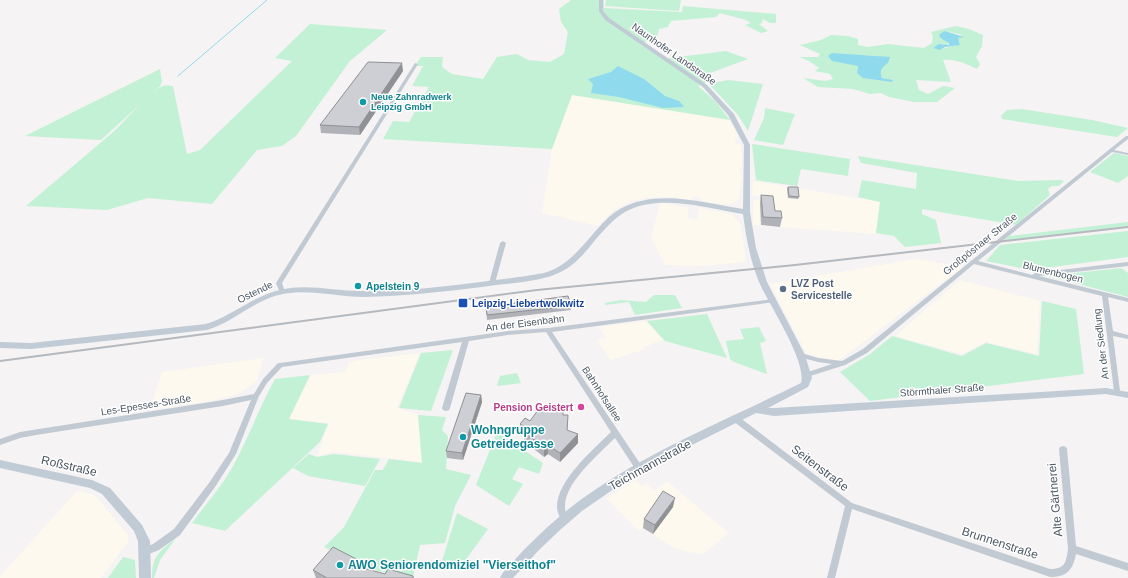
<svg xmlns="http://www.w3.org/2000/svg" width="1128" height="578" font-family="Helvetica,sans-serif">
	<rect width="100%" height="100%" fill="#f5f3f3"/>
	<g fill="#fdf9ef">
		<path d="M 572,95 L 730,120 L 739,138 L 735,140 L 735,143 L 741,145 L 742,167 L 740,170 L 742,179 L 739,180 L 741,181 L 739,200 L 731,204 L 720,204 L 702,201 L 700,197 L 695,196 L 690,200 L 673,197 L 645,198 L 632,201 L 614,210 L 598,226 L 542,213 L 552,149 Z"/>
		<path d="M 753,181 L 880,202 L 876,234 L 753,225 L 753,200 L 768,201 L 768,198 L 752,195 Z"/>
		<path d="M 660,203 L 686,207 L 689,211 L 687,218 L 697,220 L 699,208 L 732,214 L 741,225 L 746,262 L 702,266 L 665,265 L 651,237 Z"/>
		<path d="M 916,259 L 963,267 L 838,361 L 807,354 L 770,284 Z"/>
		<path d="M 960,280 L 1040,301 L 1037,354 L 986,342 L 962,354 L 895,336 Z"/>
		<path d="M 646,321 L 663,340 L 644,347 L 646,349 L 610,360 L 597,340 L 606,338 L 599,327 Z"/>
		<path d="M 420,353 L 397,408 L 418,415 L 422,462 L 333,452 L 317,456 L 329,423 L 289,419 L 311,375 L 345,372 L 349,362 L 360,360 Z"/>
		<path d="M 263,358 L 257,381 L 238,394 L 216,400 L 150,410 L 162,372 Z"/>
		<path d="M 636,480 L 642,486 L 646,483 L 655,491 L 667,481 L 729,533 L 703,554 L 688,552 L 672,547 L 643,528 L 639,531 L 606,498 Z"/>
		<path d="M 77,491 L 95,495 L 128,535 L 128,542 L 101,578 L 0,578 L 0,576 Z"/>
	</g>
	<g fill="#c3f1d5" fill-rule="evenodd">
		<path d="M 571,0 L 604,0 L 604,8 L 682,12 L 683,6 L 776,14 L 776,23 L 770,23 L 763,19 L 762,23 L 759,24 L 768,31 L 761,33 L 745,25 L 751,23 L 746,20 L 720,13 L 716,17 L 671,21 L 668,27 L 659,29 L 657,37 L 640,44 L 663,59 L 726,51 L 748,59 L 710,73 L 713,79 L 698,86 L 716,102 L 730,120 L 572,95 L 552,149 L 383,139 L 393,121 L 409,122 L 429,87 L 412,86 L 423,66 L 415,66 L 421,57 L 443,57 L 442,67 L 452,74 L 483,79 L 497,57 L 517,54 L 528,60 L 550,62 L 564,54 L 568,32 L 561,22 L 559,9 Z"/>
		<path d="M 606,0 L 681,0 L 679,11 L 605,6 Z"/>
		<path d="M 310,24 L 387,30 L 350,61 L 296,136 L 282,146 L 257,150 L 212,204 L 148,198 L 107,210 L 26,206 L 112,133 C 124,123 150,90 163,86 C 166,85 170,86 173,86 L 187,154 L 200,150 L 292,61 L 275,58 Z"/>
		<path d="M 956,26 L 969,29 L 983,35 L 982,46 L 976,57 L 980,64 L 977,69 C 966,64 956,59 943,60 L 951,82 L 916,80 L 919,90 L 928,94 L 943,86 L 955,88 L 937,102 L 914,102 L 889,97 L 881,93 L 870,94 L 853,89 L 818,87 L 803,78 L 825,81 L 833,79 L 830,74 L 815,71 L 819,68 L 809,61 L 799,57 L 818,57 L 820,54 L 800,45 L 821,40 L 831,35 L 848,36 L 858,39 L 858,45 L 868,47 L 888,44 L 924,48 L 932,43 L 933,37 L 931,32 ZM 946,31 L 962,35 L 957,38 L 960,44 L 941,49 L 939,44 L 948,45 L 949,43 L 941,33 ZM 850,55 L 877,56 L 888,63 C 882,68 879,70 882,78 L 892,80 L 863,78 L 857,69 L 859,66 L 847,63 Z"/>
		<path d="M 160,69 L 162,82 L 160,86 L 101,140 L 25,136 Z"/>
		<path d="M 728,80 L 763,84 L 748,131 L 738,115 L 709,84 Z"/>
		<path d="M 765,108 L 795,114 L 783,145 L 754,140 L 764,118 Z"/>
		<path d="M 1022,109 L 1092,120 L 1128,128 L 1117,137 L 1002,119 L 1001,116 L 1007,110 Z"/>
		<path d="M 752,144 L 850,159 L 848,176 L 801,169 L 797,186 L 756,180 Z"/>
		<path d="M 1114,153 L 1128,156 L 1128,176 L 1118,183 L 1090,172 Z"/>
		<path d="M 858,156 L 1018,181 L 1061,180 L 1064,181 L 1059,186 L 1052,186 L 1048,189 L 1050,195 L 1016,225 L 922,209 L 922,214 L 936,220 L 941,243 L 905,247 L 894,236 L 876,233 L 880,202 L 858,197 L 862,180 L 916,189 L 917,173 L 861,163 Z"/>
		<path d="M 1128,222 L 1128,226 L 1004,241 L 1009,236 Z"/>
		<path d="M 1128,231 L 1128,257 L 1030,270 L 986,261 L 1000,245 Z"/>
		<path d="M 1121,268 L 1128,273 L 1128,297 L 1048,276 Z"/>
		<path d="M 654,295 L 675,295 L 682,308 L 635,315 L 629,302 L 605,305 L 605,303 L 621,300 L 646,302 Z"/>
		<path d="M 1042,301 L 1076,309 L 1084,374 L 870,401 L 840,372 L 870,354 L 892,336 L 962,356 L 986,343 L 1039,356 Z"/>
		<path d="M 707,314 L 727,358 L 665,341 L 647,321 Z"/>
		<path d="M 759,327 L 766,341 L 760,343 L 767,374 L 734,362 L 730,359 L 726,341 L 744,339 L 740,329 Z"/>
		<path d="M 453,350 L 431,411 L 399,408 L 421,353 Z"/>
		<path d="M 517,373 L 521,383 L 497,386 L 500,376 Z"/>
		<path d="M 310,375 L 289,419 L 328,424 L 320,442 L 225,531 L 192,523 C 205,505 221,487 232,468 C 248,439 259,408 275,379 Z"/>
		<path d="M 418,415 L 446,417 L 442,430 L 448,436 L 446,469 L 471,475 L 455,506 L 445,543 L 420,545 L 413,577 L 378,571 L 324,547 L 344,527 L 375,470 L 383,470 L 389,459 L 422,463 Z"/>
		<path d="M 497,432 L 543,463 L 539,474 L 519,467 L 512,479 L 523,484 L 509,506 L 476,485 Z"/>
		<path d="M 309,454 L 317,457 L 334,454 L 380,459 L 365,486 L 308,476 L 293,468 Z"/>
		<path d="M 457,513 L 488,529 L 467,558 L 474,562 L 467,571 L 442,561 Z"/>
		<path d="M 176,538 L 160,560 L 154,578 L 152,578 C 152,556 159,552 176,538 Z"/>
		<path d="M 123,557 L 135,560 L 136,578 L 108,578 Z"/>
	</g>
	<g fill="#90daee">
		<path d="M 945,31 L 964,37 L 958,38 L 960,45 L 945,47 L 940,50 L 933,48 L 939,44 L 949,45 L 949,43 L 942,39 L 939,36 L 941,33 Z"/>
		<path d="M 832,53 L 890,57 L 888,63 C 882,68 879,70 882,78 L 893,80 L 892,82 L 863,78 L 857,73 L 858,66 L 832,61 L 828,56 Z"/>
		<path d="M 618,66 L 644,79 L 665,96 L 679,101 L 684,107 L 663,108 L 619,97 L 591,93 L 593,84 L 588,79 L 611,72 Z"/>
	</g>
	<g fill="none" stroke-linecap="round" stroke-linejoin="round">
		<path stroke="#90daee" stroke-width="1" d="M 178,76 L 267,0"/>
		<g fill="#c1cad2" fill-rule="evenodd">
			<path d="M 415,63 L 418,64 L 282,283 L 285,292 L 284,293 L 280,293 L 276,283 Z"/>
			<path d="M 1126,136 L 1128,136 L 1128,139 L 1114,150 L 1128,153 L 1128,155 L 1112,152 L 978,261 L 1032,275 L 1035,273 L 1128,262 L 1128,266 L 1039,276 L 1128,298 L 1128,302 L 1108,297 L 1113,331 L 1128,335 L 1128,339 L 1113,336 L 1120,391 L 1119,393 L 1115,393 L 1114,391 L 1102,296 L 974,264 L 867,353 L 845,365 L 807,377 L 805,377 L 804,375 L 805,373 L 832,364 L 818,362 L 799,357 L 798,355 L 799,353 L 801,353 L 818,358 L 842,361 L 863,349 L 971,261 Z"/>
			<path d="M 503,241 L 506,243 L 495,283 L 492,285 L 490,284 L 489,283 L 500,243 Z"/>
			<path d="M 773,299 L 775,300 L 776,301 L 775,302 L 552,332 L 643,468 L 642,470 L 639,471 L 636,470 L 615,438 C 599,454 564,483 565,507 C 565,511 567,515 569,519 L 568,522 L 565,523 L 562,522 C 560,517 557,512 557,507 C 557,480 593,450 611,432 L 546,332 L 508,335 L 469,341 L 450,408 L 449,410 L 446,411 L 443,410 L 442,408 L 462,342 L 282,367 L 267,383 L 259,396 L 236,454 L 215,487 L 180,535 L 159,550 L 144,556 L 141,555 L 140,552 L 141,549 L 153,544 L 174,529 L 209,483 L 229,453 L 251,400 L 223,406 L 36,435 L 20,438 L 0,445 L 0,439 L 20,432 L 223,400 L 254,394 L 263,379 L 278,363 L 280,363 L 508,331 L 548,328 Z"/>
			<path d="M 736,416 L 739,417 L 852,503 L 1050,569 C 1065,569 1066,563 1068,549 L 1059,449 L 1060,447 L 1063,446 L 1066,447 L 1067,449 L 1076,546 L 1128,563 L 1128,571 L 1076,554 C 1073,570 1067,577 1050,577 L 852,509 L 835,578 L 827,578 L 845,506 L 733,421 L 732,419 L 733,417 Z"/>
		</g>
		<g fill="#c1cbd6" fill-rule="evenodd">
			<path d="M 599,0 L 603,0 L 603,11 L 609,18 L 707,85 L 734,114 L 750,145 L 750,212 L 756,248 L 767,282 L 805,355 L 812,378 L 808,387 L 768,408 L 774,408 L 1106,388 L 1128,392 L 1128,398 L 1106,394 L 774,416 L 756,413 L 670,456 L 618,486 L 582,511 L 560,530 L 539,550 L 513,578 L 500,578 L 502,574 C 527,545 555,518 586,496 C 652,449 729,419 801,383 C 807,361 769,305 759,282 C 750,260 746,237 743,214 C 707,208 658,193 625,212 C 613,219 605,229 596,239 C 581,258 569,272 544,278 C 524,283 502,284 482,287 C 443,292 404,296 364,297 C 337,297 310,289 283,294 C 255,299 234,322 207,330 L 31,349 L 0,348 L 0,342 L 31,343 L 206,324 C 232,316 253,296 280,290 C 308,283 337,292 365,291 C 404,291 442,287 481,282 C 502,279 523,277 544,273 C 566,267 579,250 593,234 C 601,225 609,215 620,209 C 657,188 704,203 743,209 L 744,145 L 728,115 L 703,87 L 605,20 L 599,11 Z"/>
			<path d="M 0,460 L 92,480 L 110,488 L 142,525 L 150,541 L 151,578 L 139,578 L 138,541 L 134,531 L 102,494 L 90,488 L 0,468 Z"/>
		</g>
		<path stroke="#b5b8bd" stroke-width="2" d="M 0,361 L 537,290 L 795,265 L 1128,227"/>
	</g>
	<g fill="#b0b2b7">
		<path d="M 403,71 L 360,135 L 321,133 L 320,125 Z"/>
		<path d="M 788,187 L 799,197 L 798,199 L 788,198 L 787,189 Z"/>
		<path d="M 761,195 L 775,211 L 782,218 L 780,227 L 761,225 L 760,203 Z"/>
		<path d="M 571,306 L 571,310 L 487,320 L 486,307 Z"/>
		<path d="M 481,395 L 482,402 L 463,460 L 447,458 L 446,451 Z"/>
		<path d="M 530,421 L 568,424 L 567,430 L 578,443 L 560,462 L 548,454 L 544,457 L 524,441 L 524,435 L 521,433 L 520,424 Z"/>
		<path d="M 673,507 L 653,534 L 643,528 L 644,519 Z"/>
		<path d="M 366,564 L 367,569 L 385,574 L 413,576 L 414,578 L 316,578 L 313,570 Z"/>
	</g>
	<g fill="#909195">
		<path d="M 402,63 L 403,71 L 360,135 L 359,127 Z"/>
		<path d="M 481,395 L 482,402 L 463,460 L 462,453 Z"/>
		<path d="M 578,434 L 578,443 L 560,462 L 560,453 Z"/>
		<path d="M 547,445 L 548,454 L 544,457 L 544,447 Z"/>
		<path d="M 675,498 L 673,507 L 653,534 L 655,525 Z"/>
		<path d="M 366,564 L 368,574 L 363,568 Z"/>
	</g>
	<g fill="#cdcfd5" stroke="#909195">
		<path d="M 368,62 L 402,63 L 359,127 L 320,125 Z"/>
		<path d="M 788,187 L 798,187 L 799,197 L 789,196 Z"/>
		<path d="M 761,195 L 773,196 L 775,211 L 781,211 L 782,218 L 763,217 Z"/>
		<path d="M 568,296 L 571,306 L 487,315 L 486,307 Z"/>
		<path d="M 466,393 L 481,395 L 462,453 L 446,451 Z"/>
		<path d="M 541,406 L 563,410 L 563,415 L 568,415 L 567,430 L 578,434 L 560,453 L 547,445 L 544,447 L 524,432 L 527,428 L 520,424 L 525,418 L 530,421 Z"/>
		<path d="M 663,491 L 675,498 L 655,525 L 644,519 Z"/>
		<path d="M 333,547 L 366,564 L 363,568 L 385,574 L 388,569 L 413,576 L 413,578 L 327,578 L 313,570 Z"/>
	</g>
	<g fill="#0f9aa8" stroke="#fff" stroke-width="1.5">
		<circle cx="363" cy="102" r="4"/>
		<circle cx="358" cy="286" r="4"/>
		<circle cx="463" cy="437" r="4"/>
		<circle cx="340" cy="565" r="4"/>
	</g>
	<circle fill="#5c6f8a" stroke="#fff" stroke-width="1.5" cx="783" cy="289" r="4"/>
	<rect fill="#1a4fb4" stroke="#fff" stroke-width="1.5" x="458" y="298" width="10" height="10" rx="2"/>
	<circle fill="#d1479c" stroke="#fff" stroke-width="1.5" cx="581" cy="407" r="4"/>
	<g text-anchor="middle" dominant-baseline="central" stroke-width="3" stroke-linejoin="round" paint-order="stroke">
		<g font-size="9" font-weight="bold" fill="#0d838f" stroke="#fff" text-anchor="start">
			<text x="371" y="97">Neue Zahnradwerk<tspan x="371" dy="10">Leipzig GmbH</tspan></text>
		</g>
		<g font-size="10" fill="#4a5661" stroke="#fff">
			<text transform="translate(674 54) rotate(35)">Naunhofer Landstraße</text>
			<text transform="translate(980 244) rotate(-39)">Großpösnaer Straße</text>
			<text transform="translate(1053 272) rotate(14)">Blumenbogen</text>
			<text transform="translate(255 292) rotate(-26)">Ostende</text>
			<text transform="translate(525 323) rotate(-7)">An der Eisenbahn</text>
			<text transform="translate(1101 344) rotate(-97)">An der Siedlung</text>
			<text transform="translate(942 390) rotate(-4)">Störmthaler Straße</text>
			<text transform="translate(602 394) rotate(57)">Bahnhofsallee</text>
			<text transform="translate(146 405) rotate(-9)">Les-Epesses-Straße</text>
		</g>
		<g font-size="10" font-weight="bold" fill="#4e5e75" stroke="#fff" text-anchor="start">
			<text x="791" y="283">LVZ Post<tspan x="791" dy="12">Servicestelle</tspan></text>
		</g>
		<g font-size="10" font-weight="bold" fill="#0d838f" stroke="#fff" text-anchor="start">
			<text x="366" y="286">Apelstein 9</text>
		</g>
		<g font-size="10" font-weight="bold" fill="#164399" stroke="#fff" text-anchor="start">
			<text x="472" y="303">Leipzig-Liebertwolkwitz</text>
		</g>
		<g font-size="10" font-weight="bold" fill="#b23c85" stroke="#fff" text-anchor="end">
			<text x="573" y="407">Pension Geistert</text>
		</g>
		<g font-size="12" font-weight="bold" fill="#0d838f" stroke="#fff" text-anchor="start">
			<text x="471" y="430">Wohngruppe<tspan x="471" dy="14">Getreidegasse</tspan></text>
			<text x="348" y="565">AWO Seniorendomiziel "Vierseithof"</text>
		</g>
		<g font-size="12" fill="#4a5661" stroke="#fff">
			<text transform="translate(650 465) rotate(-29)">Teichmannstraße</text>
			<text transform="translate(69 466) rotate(13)">Roßstraße</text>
			<text transform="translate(820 468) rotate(37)">Seitenstraße</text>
			<text transform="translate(1055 500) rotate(-95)">Alte Gärtnerei</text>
			<text transform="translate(1000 543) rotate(18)">Brunnenstraße</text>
		</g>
	</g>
</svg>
